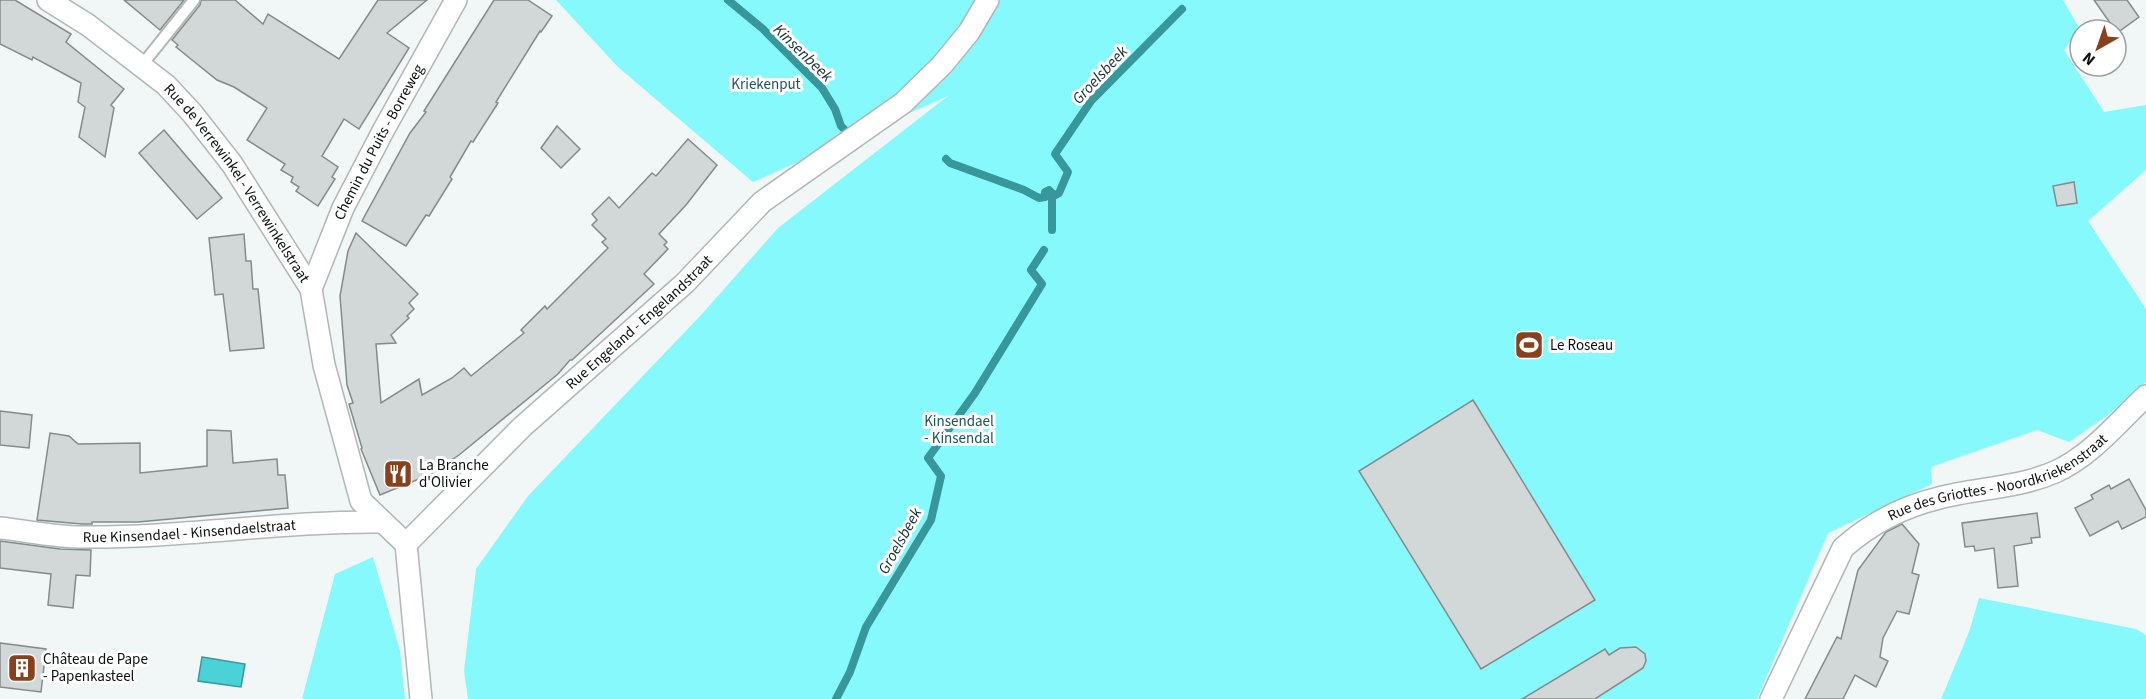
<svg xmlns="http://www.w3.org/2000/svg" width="2146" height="699" font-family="'Source Sans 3',sans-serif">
	<rect width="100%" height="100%" fill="#f1f7f7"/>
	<g fill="#86f9fd">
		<path d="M 556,0 L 2063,0 L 2080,29 L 2064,50 L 2104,112 L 2146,105 L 2146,170 L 2088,221 L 2146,309 L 2146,382 L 2108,415 L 2069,442 L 2037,430 L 1931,467 L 1932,484 L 1828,533 L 1757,699 L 468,699 L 464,671 L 476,569 L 528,496 L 702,314 L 778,228 L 948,96 L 753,182 L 618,67 Z"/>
		<path d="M 373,557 L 400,651 L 405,699 L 302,699 L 335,574 Z"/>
		<path d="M 1979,598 L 2136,629 L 2146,635 L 2146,699 L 1941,699 L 1969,632 Z"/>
	</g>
	<path fill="#4ad2d7" stroke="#37979b" stroke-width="1.5" d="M 202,657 L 245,664 L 241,687 L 198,681 Z"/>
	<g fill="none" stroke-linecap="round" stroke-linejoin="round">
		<g stroke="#37979b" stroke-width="8">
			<path d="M 728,0 L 763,29 L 822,88 L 835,109 L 841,126 L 848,133"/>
			<path d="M 946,159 L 950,163 L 1024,190 L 1039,198 L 1045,197 L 1045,192 L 1049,190 L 1052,193 L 1052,230"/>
			<path d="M 1052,197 L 1059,193 L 1068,172 L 1055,154 L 1091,101 L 1182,9"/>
			<path d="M 836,699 L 850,672 L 866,627 L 931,520 L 941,476 L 928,458 L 975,393 L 1042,284 L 1031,270 L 1044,250"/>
		</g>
	</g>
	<g fill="#d2d8d8" stroke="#858a8a" stroke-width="1.5">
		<path d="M 0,0 L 15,0 L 71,34 L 66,42 L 124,89 L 111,105 L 114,108 L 105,157 L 79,137 L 85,107 L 78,102 L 81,83 L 33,57 L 32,60 L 0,44 Z"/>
		<path d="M 124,0 L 184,0 L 160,30 Z"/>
		<path d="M 201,0 L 235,0 L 263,24 L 268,14 L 339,59 L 378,0 L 427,0 L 387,33 L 409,48 L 359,129 L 344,119 L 322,156 L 338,167 L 332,177 L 335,179 L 318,206 L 296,191 L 299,187 L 291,182 L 293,177 L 281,170 L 285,164 L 247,140 L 267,108 L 234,87 L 217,80 L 176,47 L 178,45 L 172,40 L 200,5 Z"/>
		<path d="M 494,0 L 528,0 L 552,16 L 541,32 L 540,31 L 496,102 L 498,103 L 473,142 L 471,141 L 450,177 L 452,179 L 429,216 L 426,215 L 406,246 L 362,221 L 410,133 L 426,112 L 424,111 Z"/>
		<path d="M 2094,0 L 2127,0 L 2139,17 L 2117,33 Z"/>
		<path d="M 557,126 L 580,149 L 561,168 L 541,148 Z"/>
		<path d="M 164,130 L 222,198 L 197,219 L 139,153 Z"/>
		<path d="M 688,139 L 717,165 L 686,205 L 659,234 L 667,242 L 664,245 L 668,249 L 644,274 L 654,284 L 572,360 L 570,360 L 558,374 L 459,455 L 431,474 L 380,495 L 361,449 L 362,448 L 349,404 L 353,403 L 347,385 L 340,296 L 348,251 L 356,233 L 418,294 L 409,303 L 414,309 L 407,316 L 409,318 L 391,335 L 396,343 L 376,344 L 381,403 L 419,379 L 422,395 L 452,378 L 464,368 L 471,376 L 524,333 L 521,330 L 545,306 L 547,309 L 608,248 L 602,242 L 606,239 L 592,225 L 597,220 L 592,214 L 609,197 L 619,208 L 652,173 L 656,176 Z"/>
		<path d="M 2074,182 L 2077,203 L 2057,206 L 2053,186 Z"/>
		<path d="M 244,234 L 246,261 L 251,261 L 253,289 L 258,289 L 264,348 L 230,351 L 223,294 L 215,295 L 209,238 Z"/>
		<path d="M 1473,400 L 1595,600 L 1481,669 L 1359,471 Z"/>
		<path d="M 0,411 L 32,415 L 29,448 L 0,445 Z"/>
		<path d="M 207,430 L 231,431 L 233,463 L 277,459 L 278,475 L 285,475 L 288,508 L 138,522 L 92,522 L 92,524 L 82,524 L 37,520 L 50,433 L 69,436 L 78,444 L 140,443 L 140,473 L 207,466 Z"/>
		<path d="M 2129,479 L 2146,510 L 2146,517 L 2122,529 L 2118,521 L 2090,536 L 2075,508 L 2093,499 L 2091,495 L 2109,485 L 2111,489 Z"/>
		<path d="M 2037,513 L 2040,537 L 2031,538 L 2032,543 L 2014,546 L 2018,586 L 1998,588 L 1994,548 L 1975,551 L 1974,546 L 1965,547 L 1962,523 Z"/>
		<path d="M 1902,524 L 1919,544 L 1912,573 L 1919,575 L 1909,614 L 1897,611 L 1883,638 L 1880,657 L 1888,661 L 1876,687 L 1855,675 L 1843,699 L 1805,699 L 1837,637 L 1841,639 L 1858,570 L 1886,532 Z"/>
		<path d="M 0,541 L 60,549 L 91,550 L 90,576 L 76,575 L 73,608 L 48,605 L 51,574 L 0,568 Z"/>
		<path d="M 0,643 L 46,649 L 41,692 L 0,687 Z"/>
		<path d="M 1636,647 L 1645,654 L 1646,661 L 1643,668 L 1595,699 L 1522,699 L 1605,649 L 1609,655 L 1620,648 Z"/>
	</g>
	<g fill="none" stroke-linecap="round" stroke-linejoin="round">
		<g stroke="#b1b7b7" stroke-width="14">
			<path id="service" d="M 142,65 L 194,0"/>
		</g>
		<g stroke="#b1b7b7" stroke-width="24">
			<g id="minor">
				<path id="s1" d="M 48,0 L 88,25 L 166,85 L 192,113 L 232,164 L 311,289 L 324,365 L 361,501 L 406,544"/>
				<path id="s2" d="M 311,289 L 343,208 L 383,131 L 456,0"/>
				<path id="s3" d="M 0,528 C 27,531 55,537 82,537 C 182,538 281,521 381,522"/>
				<path id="s4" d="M 406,544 L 522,427 L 685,283 L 762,202 L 903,103 L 942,65 L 969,32 L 988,0"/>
				<path d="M 406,544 L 421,699"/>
				<path id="s5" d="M 1771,699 L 1843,548 C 1871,523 1902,507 1939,498 C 1977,488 2018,488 2055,472 C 2091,456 2118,422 2146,396"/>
			</g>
		</g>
		<use href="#service" stroke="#fff" stroke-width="10"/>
		<use href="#minor" stroke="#fff" stroke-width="21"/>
	</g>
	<defs>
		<g id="stadium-square" transform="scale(1.5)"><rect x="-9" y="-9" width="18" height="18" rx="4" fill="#88411c" stroke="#fff"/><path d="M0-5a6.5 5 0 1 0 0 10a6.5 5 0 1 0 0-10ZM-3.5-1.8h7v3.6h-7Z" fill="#fff"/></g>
		<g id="restaurant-square" transform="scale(1.5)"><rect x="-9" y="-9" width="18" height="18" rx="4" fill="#88411c" stroke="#fff"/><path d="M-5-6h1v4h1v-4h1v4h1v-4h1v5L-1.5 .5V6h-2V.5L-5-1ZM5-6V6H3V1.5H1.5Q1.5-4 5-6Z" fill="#fff"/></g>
		<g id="building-square" transform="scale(1.5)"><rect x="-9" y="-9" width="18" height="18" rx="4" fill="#88411c" stroke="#fff"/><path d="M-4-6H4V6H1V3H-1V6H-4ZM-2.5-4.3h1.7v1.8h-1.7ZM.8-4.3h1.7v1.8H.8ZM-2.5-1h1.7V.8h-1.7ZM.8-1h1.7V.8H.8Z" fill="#fff"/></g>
	</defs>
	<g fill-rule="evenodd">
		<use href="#stadium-square" x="1529" y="345"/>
		<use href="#restaurant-square" x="398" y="474"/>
		<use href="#building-square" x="22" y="668"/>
	</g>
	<g text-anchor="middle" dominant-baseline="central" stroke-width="6" stroke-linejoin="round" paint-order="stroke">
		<g font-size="15" fill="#1c5557" stroke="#fff">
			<text x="766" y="84">Kriekenput</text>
			<text x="959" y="421">Kinsendael<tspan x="959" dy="17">- Kinsendal</tspan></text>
		</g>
		<g font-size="15" fill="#0c0e0e" stroke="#fff">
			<text stroke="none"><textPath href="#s2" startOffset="162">Chemin du Puits - Borreweg</textPath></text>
			<text stroke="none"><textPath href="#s1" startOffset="267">Rue de Verrewinkel - Verrewinkelstraat</textPath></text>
			<text stroke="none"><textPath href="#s4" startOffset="322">Rue Engeland - Engelandstraat</textPath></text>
			<text stroke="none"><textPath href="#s5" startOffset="340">Rue des Griottes - Noordkriekenstraat</textPath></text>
			<text stroke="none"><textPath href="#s3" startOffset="190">Rue Kinsendael - Kinsendaelstraat</textPath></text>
		</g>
		<g font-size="15" fill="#0c0e0e" stroke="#fff" text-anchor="start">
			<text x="1550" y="345">Le Roseau</text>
			<text x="419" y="465">La Branche<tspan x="419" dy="17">d'Olivier</tspan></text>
			<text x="43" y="659">Château de Pape<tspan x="43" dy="17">- Papenkasteel</tspan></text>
		</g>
		<g font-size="16" font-style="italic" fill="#172e2e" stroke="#fff">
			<text transform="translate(803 53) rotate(44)">Kinsenbeek</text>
			<text transform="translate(1100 75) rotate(-47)">Groelsbeek</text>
			<text transform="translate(900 541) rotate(-61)">Groelsbeek</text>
		</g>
	</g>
	<g transform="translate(2098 48) rotate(220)"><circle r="28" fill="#ffffff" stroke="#9e9f9f" stroke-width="1.5"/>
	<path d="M0-4.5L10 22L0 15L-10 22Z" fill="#88411c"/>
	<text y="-9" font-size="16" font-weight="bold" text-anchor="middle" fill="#0c0e0e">N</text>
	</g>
</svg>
